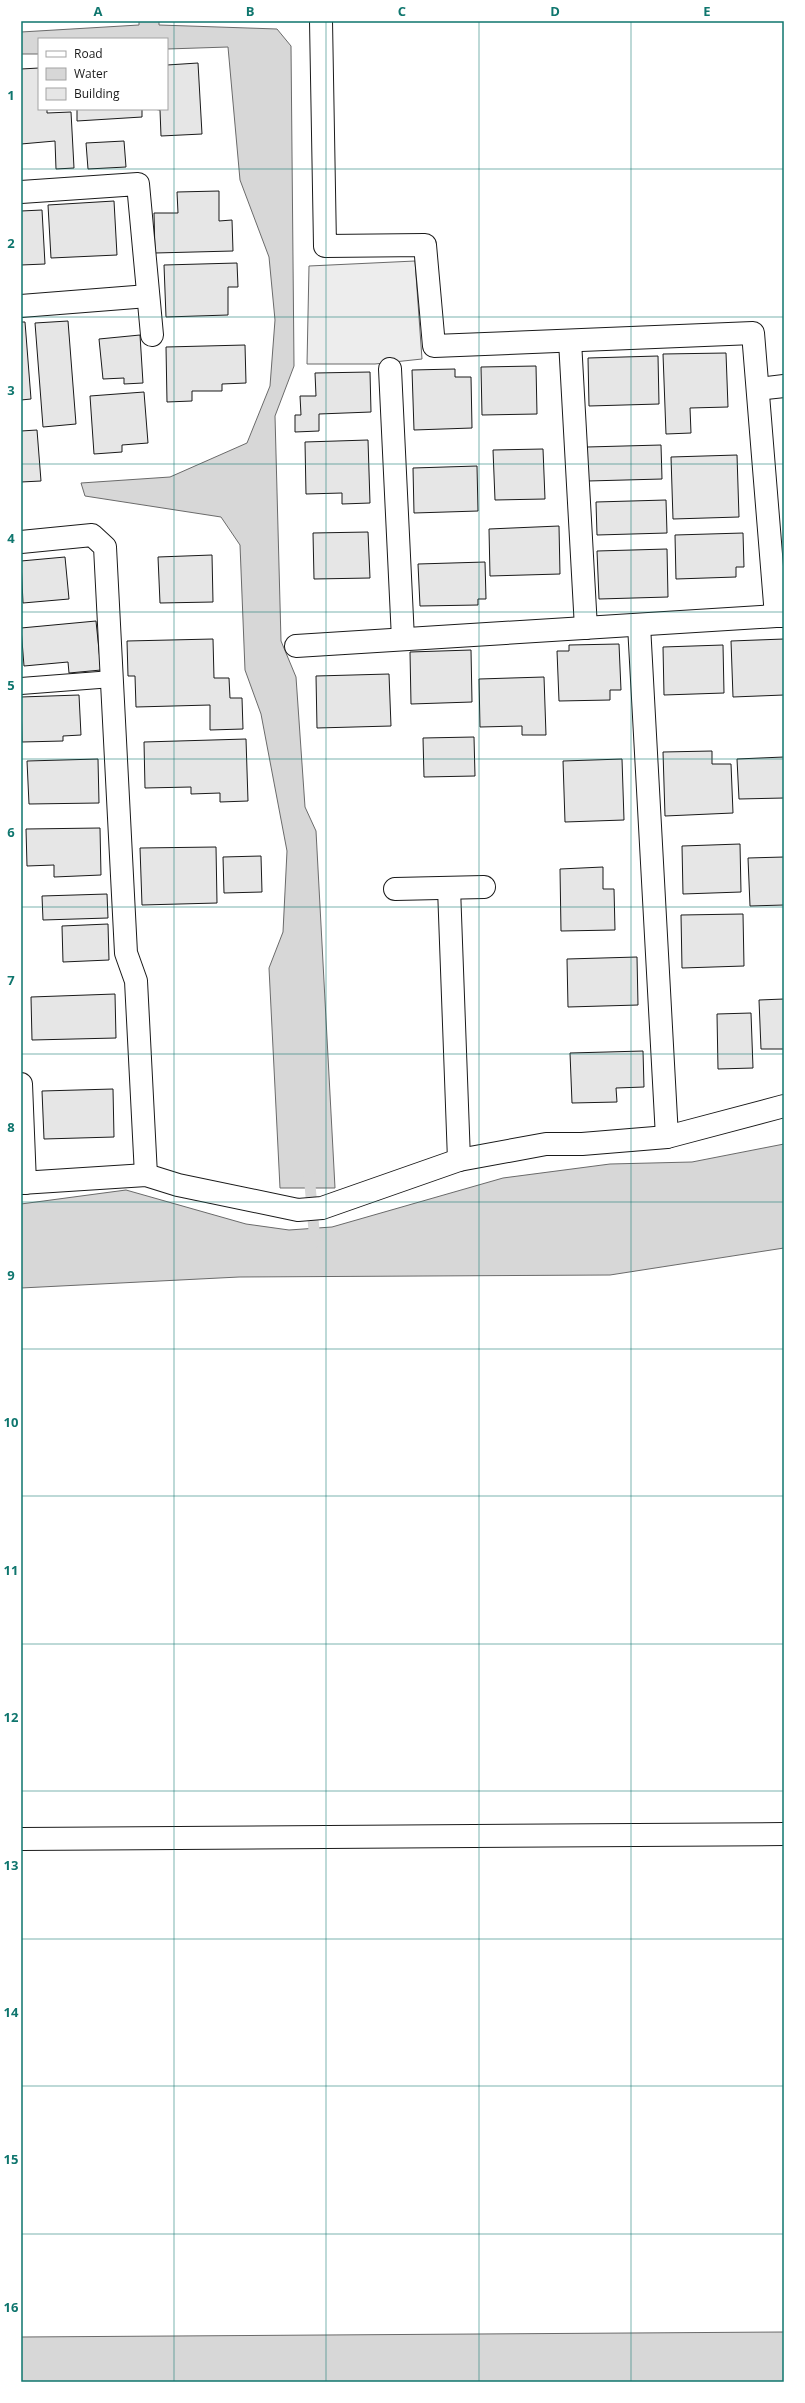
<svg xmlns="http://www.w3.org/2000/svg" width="805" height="2403" font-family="'Open Sans',sans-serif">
	<rect width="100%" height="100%" fill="#fff"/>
	<path fill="#ededed" stroke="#6a6a6a" d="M 415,261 L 422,359 L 375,364 L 307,364 L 309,266 Z"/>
	<g fill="#d7d7d7" stroke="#6a6a6a">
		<path d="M 139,21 L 159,21 L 159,25 L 277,29 L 291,46 L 294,366 L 275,416 L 281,641 L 296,677 L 305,807 L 316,831 L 335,1188 L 280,1188 L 269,968 L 283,932 L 287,851 L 261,714 L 245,670 L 240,545 L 221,517 L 85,496 L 81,483 L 170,477 L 247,443 L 270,386 L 275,320 L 269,257 L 240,180 L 228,47 L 167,49 L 167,39 L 39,39 L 39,54 L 21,54 L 21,32 L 139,25 Z"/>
		<path d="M 784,1144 L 784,1248 L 610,1275 L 239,1277 L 21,1288 L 21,1204 L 126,1190 L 246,1224 L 289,1230 L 332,1227 L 503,1178 L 610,1164 L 692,1162 Z"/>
		<path d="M 784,2332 L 784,2382 L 21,2382 L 21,2337 Z"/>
	</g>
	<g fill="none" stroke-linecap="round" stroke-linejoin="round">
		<path stroke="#d7d7d7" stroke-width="11" d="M 309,1173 L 315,1242"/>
	</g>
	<g fill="#e6e6e6" stroke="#1a1a1a">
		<path d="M 198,63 L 202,134 L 161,136 L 160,110 L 153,109 L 167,109 L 167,65 Z"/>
		<path d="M 39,68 L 39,109 L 47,109 L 47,113 L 71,112 L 74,168 L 56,169 L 55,141 L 21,144 L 21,69 Z"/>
		<path d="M 77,109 L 142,109 L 142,117 L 77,121 Z"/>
		<path d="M 124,141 L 126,167 L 88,169 L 86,143 Z"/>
		<path d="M 219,191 L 219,221 L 232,220 L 233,251 L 155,253 L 154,213 L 178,213 L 177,192 Z"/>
		<path d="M 114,201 L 117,255 L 51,258 L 48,205 Z"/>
		<path d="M 42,210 L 45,264 L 21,265 L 21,211 Z"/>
		<path d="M 237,263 L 238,287 L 228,287 L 228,315 L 166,317 L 164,265 Z"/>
		<path d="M 68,321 L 76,424 L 43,427 L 35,323 Z"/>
		<path d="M 21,322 L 25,322 L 31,399 L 21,400 Z"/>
		<path d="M 140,335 L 143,383 L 124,384 L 124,378 L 103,379 L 99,339 Z"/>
		<path d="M 245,345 L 246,383 L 222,384 L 222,391 L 192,391 L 192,401 L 167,402 L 166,347 Z"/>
		<path d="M 726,353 L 728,407 L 690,408 L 691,433 L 666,434 L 663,354 Z"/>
		<path d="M 658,356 L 659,404 L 589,406 L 588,358 Z"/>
		<path d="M 536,366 L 537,414 L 482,415 L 481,367 Z"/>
		<path d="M 455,369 L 455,377 L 471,377 L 472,428 L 414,430 L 412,370 Z"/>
		<path d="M 370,372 L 371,412 L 319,414 L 319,431 L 295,432 L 295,415 L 301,415 L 300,396 L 316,396 L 315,373 Z"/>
		<path d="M 144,392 L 148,443 L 122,445 L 122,452 L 94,454 L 90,396 Z"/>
		<path d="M 37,430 L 41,481 L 21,482 L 21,431 Z"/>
		<path d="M 368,440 L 370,503 L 342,504 L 342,493 L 306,494 L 305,442 Z"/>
		<path d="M 661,445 L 662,479 L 588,481 L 587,447 Z"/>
		<path d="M 543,449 L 545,499 L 495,500 L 493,450 Z"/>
		<path d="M 737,455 L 739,517 L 673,519 L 671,457 Z"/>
		<path d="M 477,466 L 478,511 L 414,513 L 413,468 Z"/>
		<path d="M 666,500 L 667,533 L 597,535 L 596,502 Z"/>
		<path d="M 559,526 L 560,574 L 490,576 L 489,529 Z"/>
		<path d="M 368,532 L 370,578 L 314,579 L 313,533 Z"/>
		<path d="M 743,533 L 744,567 L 736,567 L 736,577 L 676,579 L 675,535 Z"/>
		<path d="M 667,549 L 668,597 L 599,599 L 597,551 Z"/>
		<path d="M 212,555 L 213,602 L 160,603 L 158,557 Z"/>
		<path d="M 65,557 L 69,599 L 23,603 L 21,561 Z"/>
		<path d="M 485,562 L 486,599 L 478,599 L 478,605 L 420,606 L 418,564 Z"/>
		<path d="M 96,621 L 101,670 L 69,673 L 68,662 L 24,666 L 21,628 Z"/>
		<path d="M 213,639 L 214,678 L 229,678 L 230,698 L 242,698 L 243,729 L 210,730 L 210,705 L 136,707 L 135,676 L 128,676 L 127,641 Z"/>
		<path d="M 784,639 L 784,695 L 733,697 L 731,641 Z"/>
		<path d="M 619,644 L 621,690 L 610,690 L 610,700 L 559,701 L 557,651 L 569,651 L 569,645 Z"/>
		<path d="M 723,645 L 724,693 L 664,695 L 663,647 Z"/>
		<path d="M 471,650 L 472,702 L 411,704 L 410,652 Z"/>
		<path d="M 389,674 L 391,726 L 317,728 L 316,676 Z"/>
		<path d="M 544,677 L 546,735 L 522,735 L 522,726 L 480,727 L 479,679 Z"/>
		<path d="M 79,695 L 81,735 L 63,736 L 63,741 L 22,742 L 21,697 Z"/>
		<path d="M 474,737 L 475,776 L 424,777 L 423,738 Z"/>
		<path d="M 246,739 L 248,801 L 220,802 L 220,793 L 191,794 L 191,787 L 145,788 L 144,742 Z"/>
		<path d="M 712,751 L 712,764 L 731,764 L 733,813 L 665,816 L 663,752 Z"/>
		<path d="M 784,757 L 784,798 L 739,799 L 737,759 Z"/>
		<path d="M 98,759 L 99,803 L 29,804 L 27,761 Z"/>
		<path d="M 622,759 L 624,820 L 565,822 L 563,761 Z"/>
		<path d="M 100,828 L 101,875 L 54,877 L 54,865 L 27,866 L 26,829 Z"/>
		<path d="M 740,844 L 741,892 L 683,894 L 682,846 Z"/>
		<path d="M 216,847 L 217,903 L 142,905 L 140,848 Z"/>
		<path d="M 261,856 L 262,892 L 224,893 L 223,857 Z"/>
		<path d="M 784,857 L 784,905 L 750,906 L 748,858 Z"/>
		<path d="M 603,867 L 603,889 L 614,889 L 615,930 L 561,931 L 560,869 Z"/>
		<path d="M 107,894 L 108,918 L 43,920 L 42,896 Z"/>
		<path d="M 743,914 L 744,966 L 682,968 L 681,915 Z"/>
		<path d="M 108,924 L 109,960 L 63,962 L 62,926 Z"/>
		<path d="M 637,957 L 638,1005 L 568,1007 L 567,959 Z"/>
		<path d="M 115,994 L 116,1038 L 32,1040 L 31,997 Z"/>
		<path d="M 784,999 L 784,1049 L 761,1049 L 759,1000 Z"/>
		<path d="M 751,1013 L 753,1068 L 718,1069 L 717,1014 Z"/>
		<path d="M 643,1051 L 644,1087 L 616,1088 L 617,1102 L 572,1103 L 570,1053 Z"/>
		<path d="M 113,1089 L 114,1137 L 44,1139 L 42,1091 Z"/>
	</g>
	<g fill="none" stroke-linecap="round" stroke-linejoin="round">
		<g stroke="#1a1a1a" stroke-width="18">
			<path id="lane" d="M 21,686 L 112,679"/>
		</g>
		<g stroke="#1a1a1a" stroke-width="24">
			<g id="street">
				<path d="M 321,21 L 325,246 L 425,245 L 434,346 L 753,333 L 776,616 L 784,616"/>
				<path d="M 21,192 L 138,184 L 152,335"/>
				<path d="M 21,306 L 148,296"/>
				<path d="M 570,341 L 586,628"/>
				<path d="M 390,369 L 403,639"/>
				<path d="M 758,389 L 784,386"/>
				<path d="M 21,542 L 92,535 L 105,547 L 126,953 L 136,981 L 146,1175"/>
				<path d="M 639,625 L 667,1137"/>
				<path d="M 296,646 L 776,616"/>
				<path d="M 449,888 L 459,1160"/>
				<path d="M 395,889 L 484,887"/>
				<path d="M 21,1084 L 25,1183"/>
				<path d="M 21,1183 L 146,1175 L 178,1185 L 298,1210 L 322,1208 L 459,1160 L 546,1144 L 582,1144 L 667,1137 L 784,1106"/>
				<path d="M 21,1839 L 784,1834"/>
			</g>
		</g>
		<use href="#lane" stroke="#fff" stroke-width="16"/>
		<use href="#street" stroke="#fff" stroke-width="22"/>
	</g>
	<path fill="none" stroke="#0f766e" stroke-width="1" stroke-opacity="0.55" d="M 174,21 L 174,2382M 326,21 L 326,2382M 479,21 L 479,2382M 631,21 L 631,2382M 21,169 L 784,169M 21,317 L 784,317M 21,464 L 784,464M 21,612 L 784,612M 21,759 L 784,759M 21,907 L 784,907M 21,1054 L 784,1054M 21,1202 L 784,1202M 21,1349 L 784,1349M 21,1496 L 784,1496M 21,1644 L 784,1644M 21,1791 L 784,1791M 21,1939 L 784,1939M 21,2086 L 784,2086M 21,2234 L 784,2234"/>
	<rect width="805" height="2403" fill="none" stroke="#ffffff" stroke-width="44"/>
	<rect x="38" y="38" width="130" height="72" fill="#ffffff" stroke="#a3a3a3"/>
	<rect x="46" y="51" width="20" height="6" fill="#ffffff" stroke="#a3a3a3"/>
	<text x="74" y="58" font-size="12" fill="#1a1a1a">Road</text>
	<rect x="46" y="68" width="20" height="12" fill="#d7d7d7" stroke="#a3a3a3"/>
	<text x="74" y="78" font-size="12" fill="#1a1a1a">Water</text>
	<rect x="46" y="88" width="20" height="12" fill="#e6e6e6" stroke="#a3a3a3"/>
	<text x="74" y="98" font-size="12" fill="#1a1a1a">Building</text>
	<rect x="22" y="22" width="761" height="2359" fill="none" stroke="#0f766e" stroke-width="1.5"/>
	<g font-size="13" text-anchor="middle" font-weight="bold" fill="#0f766e">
		<text x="98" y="16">A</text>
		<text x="250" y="16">B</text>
		<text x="402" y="16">C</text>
		<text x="555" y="16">D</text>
		<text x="707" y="16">E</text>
		<text x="11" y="100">1</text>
		<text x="11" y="248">2</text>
		<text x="11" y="395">3</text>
		<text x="11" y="543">4</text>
		<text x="11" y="690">5</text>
		<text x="11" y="837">6</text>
		<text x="11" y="985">7</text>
		<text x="11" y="1132">8</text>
		<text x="11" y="1280">9</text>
		<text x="11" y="1427">10</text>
		<text x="11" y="1575">11</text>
		<text x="11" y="1722">12</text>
		<text x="11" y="1870">13</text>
		<text x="11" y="2017">14</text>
		<text x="11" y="2164">15</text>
		<text x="11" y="2312">16</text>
	</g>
</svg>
